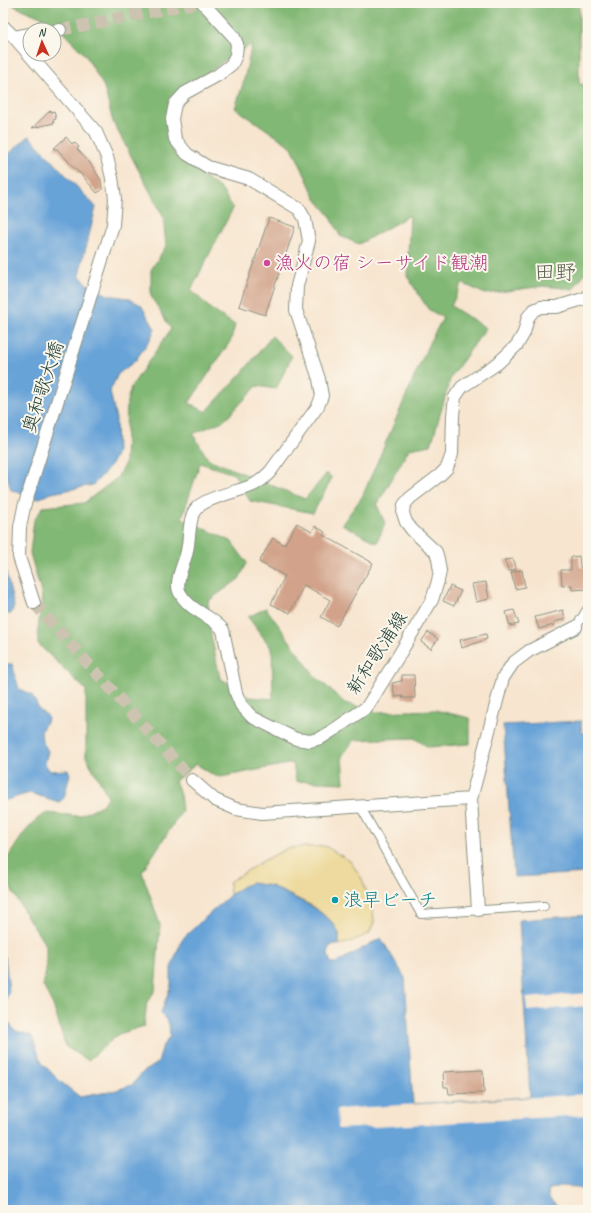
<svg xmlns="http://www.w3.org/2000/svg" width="591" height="1213" font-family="Caveat,'Klee One',sans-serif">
	<rect width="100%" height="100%" fill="#fbf7ec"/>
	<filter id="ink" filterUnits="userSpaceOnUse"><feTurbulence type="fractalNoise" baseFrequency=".025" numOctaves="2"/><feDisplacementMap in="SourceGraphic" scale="8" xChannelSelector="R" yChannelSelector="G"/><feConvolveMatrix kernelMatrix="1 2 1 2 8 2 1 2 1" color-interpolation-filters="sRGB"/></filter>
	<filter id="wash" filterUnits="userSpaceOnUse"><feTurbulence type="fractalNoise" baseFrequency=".012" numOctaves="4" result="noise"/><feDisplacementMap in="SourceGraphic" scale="16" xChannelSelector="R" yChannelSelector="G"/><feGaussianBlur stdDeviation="0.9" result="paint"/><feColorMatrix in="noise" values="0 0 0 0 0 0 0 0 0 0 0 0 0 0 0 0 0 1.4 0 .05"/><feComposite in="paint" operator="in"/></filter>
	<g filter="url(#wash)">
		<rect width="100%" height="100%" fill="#f7e5cf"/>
		<path fill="#82b875" stroke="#507a54" d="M 13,3 L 579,3 L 579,84 L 588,85 L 588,269 L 573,289 L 543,286 L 485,294 L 462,283 L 451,306 L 486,328 L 451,377 L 431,445 L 409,449 L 377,505 L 385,523 L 377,543 L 342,524 L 362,497 L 430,341 L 443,318 L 428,309 L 407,276 L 410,215 L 359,244 L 340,236 L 331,217 L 316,199 L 292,147 L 235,108 L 243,84 L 252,44 L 222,62 L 169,106 L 174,154 L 221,189 L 233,208 L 191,290 L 212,310 L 235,325 L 231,340 L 189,403 L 206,412 L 243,372 L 272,336 L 292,356 L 276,389 L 257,386 L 225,420 L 193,434 L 208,459 L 305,499 L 327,473 L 332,478 L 313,513 L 250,501 L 234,474 L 200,463 L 182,518 L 231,541 L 247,563 L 239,579 L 208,601 L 210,630 L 220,678 L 249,697 L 273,699 L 272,649 L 248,617 L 266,608 L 315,676 L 345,703 L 377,712 L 435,710 L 470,718 L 470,744 L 428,747 L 414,738 L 354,740 L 342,756 L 344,783 L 296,781 L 293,763 L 221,777 L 215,776 L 196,764 L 175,781 L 180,795 L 182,811 L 142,872 L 160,925 L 155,991 L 147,1002 L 144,1026 L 119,1034 L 88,1060 L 66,1047 L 53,1005 L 43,986 L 46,970 L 46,946 L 26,915 L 3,874 L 5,862 L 24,833 L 38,818 L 47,813 L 79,816 L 102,805 L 108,796 L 86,757 L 86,690 L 38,644 L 38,628 L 42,596 L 30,553 L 34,520 L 43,507 L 84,503 L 117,478 L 125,463 L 127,401 L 131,387 L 171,329 L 151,296 L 151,270 L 166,246 L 163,216 L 113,122 L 104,87 L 86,56 L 53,22 L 14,6 Z"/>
		<path fill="#eeda9e" stroke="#868c69" d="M 325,846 L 350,861 L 362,879 L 373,911 L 374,922 L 369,934 L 347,943 L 339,945 L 339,934 L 332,922 L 313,906 L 271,886 L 243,886 L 230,895 L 229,882 L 263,861 L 288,848 Z"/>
		<g fill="#67a3d8" stroke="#437086">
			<path d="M 29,136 L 96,207 L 79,275 L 87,284 L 108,295 L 128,298 L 141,305 L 155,329 L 149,341 L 135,361 L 118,374 L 110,391 L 116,419 L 117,453 L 109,468 L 93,485 L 52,493 L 37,499 L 11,490 L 7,476 L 3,474 L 3,159 Z"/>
			<path d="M 3,560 L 14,606 L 11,614 L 3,614 Z"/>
			<path d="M 3,664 L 12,664 L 19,689 L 32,695 L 40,711 L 47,715 L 48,719 L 41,731 L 42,741 L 48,751 L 45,764 L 50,771 L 68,770 L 70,774 L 64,798 L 59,802 L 30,793 L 3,801 Z"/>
			<path d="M 581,721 L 582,733 L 588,733 L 588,873 L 514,877 L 503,725 Z"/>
			<path d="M 252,883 L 271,886 L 315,908 L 332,922 L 338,931 L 339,934 L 339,945 L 334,944 L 329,947 L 328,955 L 331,963 L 336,963 L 381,938 L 405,978 L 413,1104 L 530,1097 L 519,920 L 588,915 L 588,1197 L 578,1187 L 560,1186 L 548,1190 L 549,1198 L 556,1205 L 559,1210 L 3,1210 L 3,954 L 5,957 L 9,991 L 5,1002 L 7,1020 L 14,1030 L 32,1036 L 42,1063 L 61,1082 L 80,1097 L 113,1091 L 132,1085 L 142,1073 L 158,1063 L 163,1045 L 170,1036 L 169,1024 L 161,1013 L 171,985 L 171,968 L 182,939 L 230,895 L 243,886 Z"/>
		</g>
		<g fill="#f7e5cf">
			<path d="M 588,993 L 588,1006 L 527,1011 L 526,998 Z"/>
			<path d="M 588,1094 L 588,1115 L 338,1129 L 337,1109 Z"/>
		</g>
		<g id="blocks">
			<g fill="#d2a38a">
				<path d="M 51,110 L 51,112 L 54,111 L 56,119 L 53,120 L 54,123 L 32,128 Z"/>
				<path d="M 66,137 L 72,144 L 74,142 L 79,147 L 77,149 L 90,163 L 101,180 L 102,190 L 97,193 L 80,173 L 79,173 L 57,149 L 53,149 Z"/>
				<path d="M 269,218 L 295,227 L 265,315 L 239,306 Z"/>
				<path d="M 297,523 L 312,532 L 315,526 L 325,532 L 323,535 L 373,563 L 337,626 L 321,617 L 330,600 L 304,585 L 290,613 L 271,604 L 285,576 L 259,562 L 273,538 L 284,545 Z"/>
				<path d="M 579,556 L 580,567 L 588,567 L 588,589 L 572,590 L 572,585 L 562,586 L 561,570 L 571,570 L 571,557 Z"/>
				<path d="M 513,559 L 515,563 L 516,569 L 509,571 L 504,560 Z"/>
				<path d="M 522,570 L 525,587 L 515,589 L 511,572 Z"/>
				<path d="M 486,582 L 489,599 L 476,602 L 472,584 Z"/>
				<path d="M 450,586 L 461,591 L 454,606 L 443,601 Z"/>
				<path d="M 514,610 L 519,624 L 510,626 L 506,612 Z"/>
				<path d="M 563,610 L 565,619 L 554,622 L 554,625 L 539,629 L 535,617 Z"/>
				<path d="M 428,632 L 438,639 L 431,649 L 421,642 Z"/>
				<path d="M 486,634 L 487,639 L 462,648 L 460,640 Z"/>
				<path d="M 402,675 L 414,675 L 415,698 L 402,698 L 403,696 L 395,697 L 392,683 L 402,681 Z"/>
				<path d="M 483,1070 L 484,1093 L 449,1094 L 448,1087 L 444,1087 L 443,1072 Z"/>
			</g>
		</g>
	</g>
	<g filter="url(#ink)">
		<use href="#blocks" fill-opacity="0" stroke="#8b9182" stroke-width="1"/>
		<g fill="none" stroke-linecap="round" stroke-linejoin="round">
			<g stroke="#ccc3b0" stroke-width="12" stroke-dasharray="12 6" stroke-linecap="butt">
				<path d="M 60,30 L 196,3"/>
				<path d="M 34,603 L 192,780"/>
			</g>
			<g stroke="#8b9182" stroke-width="10">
				<g id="street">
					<path d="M 576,627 L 588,608"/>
					<path d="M 360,806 L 421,914 L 544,906"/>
				</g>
			</g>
			<g stroke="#8b9182" stroke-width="14">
				<g id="secondary">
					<path d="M 203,3 L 234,37 L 237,44 L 236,55 L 232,64 L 218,75 L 185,93 L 175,104 L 172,119 L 175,139 L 187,154 L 208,167 L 249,179 L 299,209 L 305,219 L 309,241 L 297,286 L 296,310 L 319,379 L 322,396 L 318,406 L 270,472 C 264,478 259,483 251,486 C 237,492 203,498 195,510 C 188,520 190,543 186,555 C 183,566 174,583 180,593 C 190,612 212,615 223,630 L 236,693 L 241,705 L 252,717 L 296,739 L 310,741 L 321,738 L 335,729 L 367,707 L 396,660 L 432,600 L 438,581 L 440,571 L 438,559 L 436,552 L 412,530 L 406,522 L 403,513 L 404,505 L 410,498 L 440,475 L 447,468 L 452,454 L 453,415 L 455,397 L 462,387 L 498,363 L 517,345 L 524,333 L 528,317 L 534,310 L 541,307 L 557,307 L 586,298 L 588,296"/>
					<path d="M 3,26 L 14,37 L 96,132 L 107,157 L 112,178 L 115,198 L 113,225 L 24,507 L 20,527 L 19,557 L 34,603"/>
					<path d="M 54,31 L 60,30"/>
					<path d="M 14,37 L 30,34"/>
					<path d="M 192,780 L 215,800 L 236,809 L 262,813 L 471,799"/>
					<path d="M 478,910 L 471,799 L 503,678 L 513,663 L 529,651 L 576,627"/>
				</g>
			</g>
			<use href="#street" stroke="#fff" stroke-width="8"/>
			<use href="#secondary" stroke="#fff" stroke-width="12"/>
		</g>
	</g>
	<circle fill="#d1479c" stroke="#fbf7ec" stroke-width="1.5" cx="267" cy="263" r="4"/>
	<circle fill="#0f9aa8" stroke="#fbf7ec" stroke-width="1.5" cx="335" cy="900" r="4"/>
	<g text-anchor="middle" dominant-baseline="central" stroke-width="4" stroke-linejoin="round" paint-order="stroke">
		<g font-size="19" fill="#b23c85" stroke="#fbf7ec" text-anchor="start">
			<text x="275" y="263">漁火の宿 シーサイド観潮</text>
		</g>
		<g font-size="19" fill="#1f3d34" stroke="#fbf7ec">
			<text transform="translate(43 387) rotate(-72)">奥和歌大橋</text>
			<text transform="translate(377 653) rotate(-57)">新和歌浦線</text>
		</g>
		<g font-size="19" fill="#0d838f" stroke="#fbf7ec" text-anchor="start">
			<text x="343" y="900">浪早ビーチ</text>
		</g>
		<g font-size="21" fill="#5e6152" stroke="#fbf7ec">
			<text x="555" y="272">田野</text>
		</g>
	</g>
	<rect width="591" height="1213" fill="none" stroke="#fbf7ec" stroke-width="16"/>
	<g transform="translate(42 42) rotate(357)"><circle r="19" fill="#fbf7ec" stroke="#a3ada2"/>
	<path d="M0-3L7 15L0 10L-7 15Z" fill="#c8321e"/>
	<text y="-6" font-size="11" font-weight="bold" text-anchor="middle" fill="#1f3d34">N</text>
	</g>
</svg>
